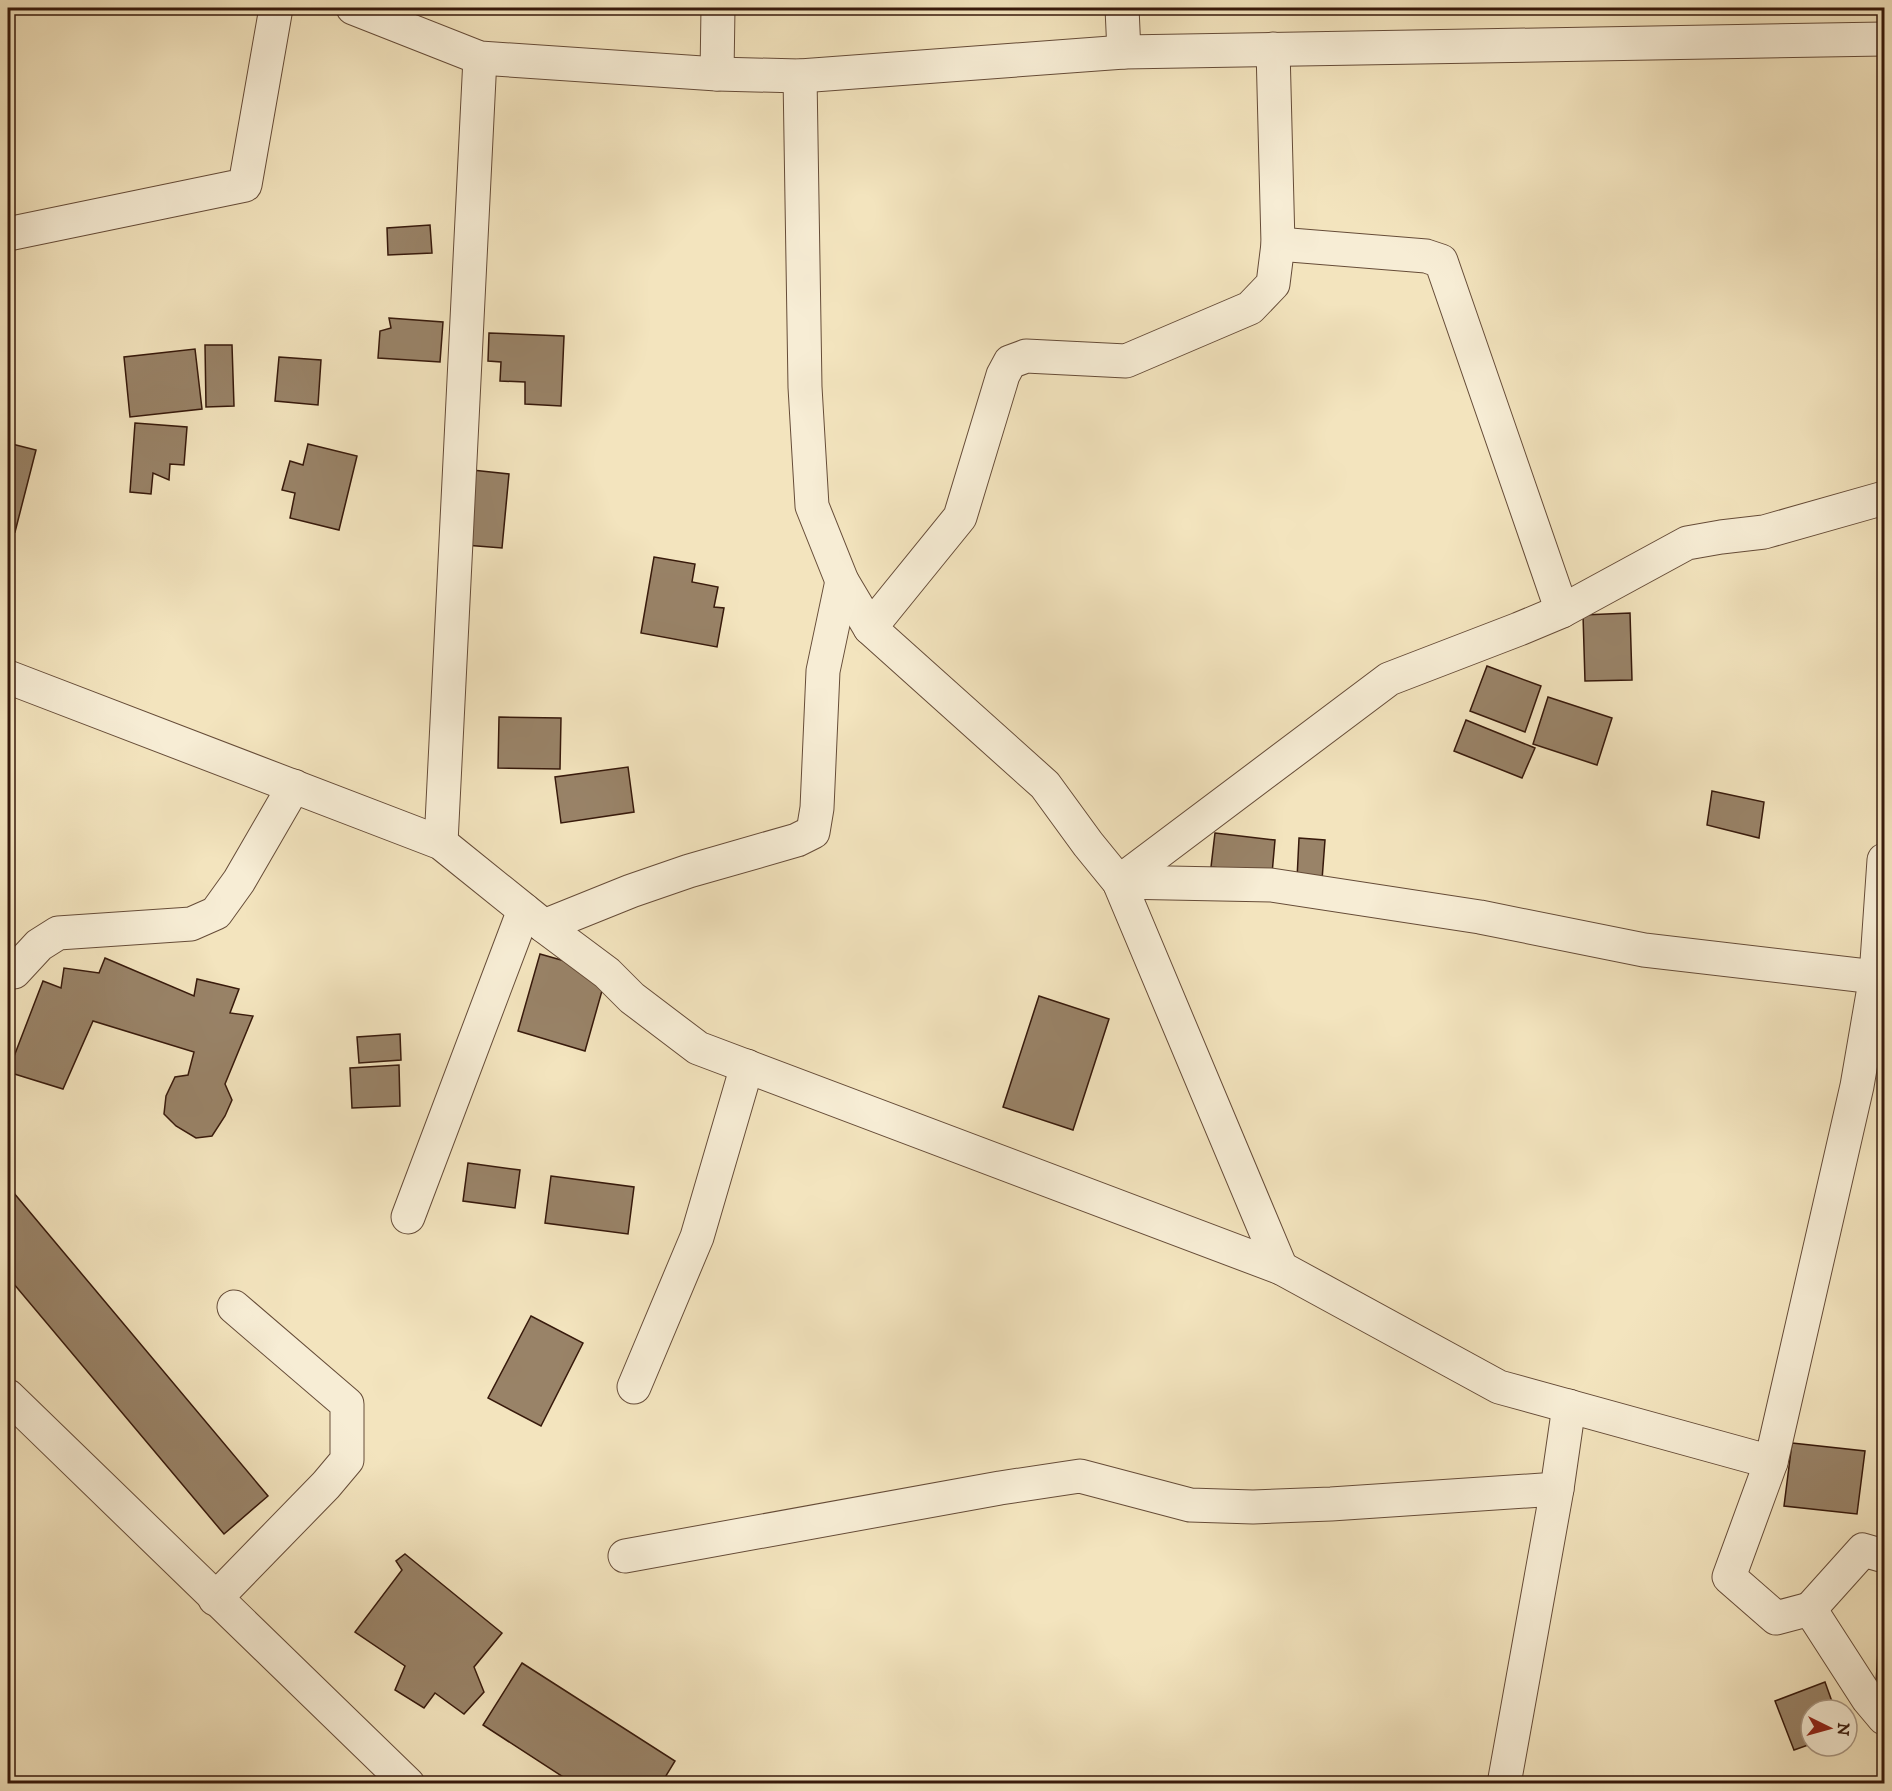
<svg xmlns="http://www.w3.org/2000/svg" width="1892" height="1791" font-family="'IM FELL DW Pica',serif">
	<rect width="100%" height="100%" fill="#f3e4be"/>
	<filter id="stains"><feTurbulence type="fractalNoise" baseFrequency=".00333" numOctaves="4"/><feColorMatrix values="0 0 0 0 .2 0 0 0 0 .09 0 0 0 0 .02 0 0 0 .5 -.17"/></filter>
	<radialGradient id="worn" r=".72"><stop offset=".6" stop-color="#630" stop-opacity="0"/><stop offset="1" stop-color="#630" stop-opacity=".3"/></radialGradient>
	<g fill="#998368" stroke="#37190b" stroke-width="1.5">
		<path d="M 430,225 L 432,253 L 388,255 L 387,228 Z"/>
		<path d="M 389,318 L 443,322 L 440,362 L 378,358 L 380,331 L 391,328 Z"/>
		<path d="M 489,333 L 564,336 L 561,406 L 525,404 L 525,382 L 500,381 L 501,362 L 488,361 Z"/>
		<path d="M 205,345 L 232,345 L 234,406 L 206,407 Z"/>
		<path d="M 195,349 L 202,409 L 130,417 L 124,357 Z"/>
		<path d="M 279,357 L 321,360 L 318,405 L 275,401 Z"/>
		<path d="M 135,423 L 187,427 L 184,465 L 170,464 L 169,480 L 153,473 L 151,494 L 130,492 Z"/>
		<path d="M 8,443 L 36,450 L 15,532 L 8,530 Z"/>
		<path d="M 308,444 L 357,456 L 339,530 L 290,518 L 295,493 L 282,490 L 290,461 L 303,465 Z"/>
		<path d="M 472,470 L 509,474 L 502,548 L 465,545 Z"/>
		<path d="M 654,557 L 695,564 L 692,582 L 718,587 L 714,607 L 724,608 L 717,647 L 641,633 Z"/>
		<path d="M 1630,613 L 1632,680 L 1585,681 L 1583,615 Z"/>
		<path d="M 1487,666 L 1541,686 L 1525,732 L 1470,711 Z"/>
		<path d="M 1548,697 L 1612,718 L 1597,765 L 1533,744 Z"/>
		<path d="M 499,717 L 561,718 L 560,769 L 498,768 Z"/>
		<path d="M 1466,720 L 1535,748 L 1522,778 L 1454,751 Z"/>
		<path d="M 628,767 L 634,812 L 561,823 L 555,777 Z"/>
		<path d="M 1712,791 L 1764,802 L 1759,838 L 1707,825 Z"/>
		<path d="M 1215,833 L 1275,840 L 1272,874 L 1211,867 Z"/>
		<path d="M 1299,838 L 1325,840 L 1322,880 L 1297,879 Z"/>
		<path d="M 540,954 L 607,973 L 585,1051 L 518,1031 Z"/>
		<path d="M 105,958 L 194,996 L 197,979 L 239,989 L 230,1013 L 253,1016 L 225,1084 L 232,1100 L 225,1116 L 212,1136 L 196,1138 L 176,1126 L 164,1114 L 166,1096 L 175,1077 L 188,1075 L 194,1052 L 93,1021 L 63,1089 L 8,1072 L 43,981 L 61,988 L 64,968 L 99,973 Z"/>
		<path d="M 1039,996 L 1109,1019 L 1073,1130 L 1003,1107 Z"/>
		<path d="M 400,1034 L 401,1060 L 359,1063 L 357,1037 Z"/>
		<path d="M 399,1065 L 400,1106 L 352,1108 L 350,1068 Z"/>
		<path d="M 468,1163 L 520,1170 L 515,1208 L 463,1201 Z"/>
		<path d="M 551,1176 L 634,1187 L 628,1234 L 545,1223 Z"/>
		<path d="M 8,1186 L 268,1496 L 224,1534 L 8,1277 Z"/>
		<path d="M 531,1316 L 583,1343 L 541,1426 L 488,1398 Z"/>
		<path d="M 1792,1443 L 1865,1451 L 1857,1514 L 1784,1506 Z"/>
		<path d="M 405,1554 L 502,1633 L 474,1667 L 484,1692 L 464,1714 L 435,1693 L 424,1708 L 395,1690 L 405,1666 L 355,1632 L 402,1570 L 396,1561 Z"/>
		<path d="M 1881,1602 L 1884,1602 L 1884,1685 L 1876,1684 Z"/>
		<path d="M 522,1663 L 675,1761 L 661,1784 L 574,1784 L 483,1725 Z"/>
		<path d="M 1825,1682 L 1835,1710 L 1811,1710 L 1811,1744 L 1794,1750 L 1775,1701 Z"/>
	</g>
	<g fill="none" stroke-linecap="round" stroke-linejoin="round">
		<g stroke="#664c38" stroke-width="35">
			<g id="minor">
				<path d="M 353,8 L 480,58 L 717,74 L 800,76 L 1124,52 L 1884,39"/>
				<path d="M 1122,8 L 1124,52"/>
				<path d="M 717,74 L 718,8"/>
				<path d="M 800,76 L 805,387 L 812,506 L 842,581 L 870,628 L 1045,785 L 1088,844 L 1119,882 L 1281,1268"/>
				<path d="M 8,234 L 245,185 L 276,8"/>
				<path d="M 1278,244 L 1426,256 L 1441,261 L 1562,611"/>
				<path d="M 870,628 L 960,517 L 1003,375 L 1010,362 L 1026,356 L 1126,361 L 1250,308 L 1273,284 L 1278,244 L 1273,49"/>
				<path d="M 8,677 L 441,843 L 544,926 L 607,973 L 632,998 L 698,1048 L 1281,1268 L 1499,1387 L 1771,1462 L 1729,1577 L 1776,1618 L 1810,1609 L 1868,1699 L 1884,1718"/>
				<path d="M 441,843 L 480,58"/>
				<path d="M 1119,882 L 1389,679 L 1519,629 L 1562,611 L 1687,543 L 1721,537 L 1764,532 L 1884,498"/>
				<path d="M 1119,882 L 1271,885 L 1480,917 L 1644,950 L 1884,978"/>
				<path d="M 544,926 L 631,891 L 689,871 L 797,840 L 813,832 L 817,808 L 823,671 L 842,581"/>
				<path d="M 14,972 L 39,945 L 58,933 L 191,924 L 216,913 L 239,881 L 294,786"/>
				<path d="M 408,1217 L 524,910"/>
				<path d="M 634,1387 L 697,1237 L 747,1066"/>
				<path d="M 8,1396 L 408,1784"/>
				<path d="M 1771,1462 L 1857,1086 L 1876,976 L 1884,860"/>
				<path d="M 625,1556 L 1000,1488 L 1080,1476 L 1190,1505 L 1253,1507 L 1331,1504 L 1557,1489 L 1569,1406"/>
				<path d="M 215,1599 L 326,1485 L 347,1460 L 347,1404 L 234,1307"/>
				<path d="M 1810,1609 L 1863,1550 L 1884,1556"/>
				<path d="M 1504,1784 L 1557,1489"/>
			</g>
		</g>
		<use href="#minor" stroke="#f7edd5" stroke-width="33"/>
	</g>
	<rect width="1892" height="1791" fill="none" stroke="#f3e4be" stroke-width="30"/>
	<rect x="9" y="9" width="1874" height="1773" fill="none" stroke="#37190b" stroke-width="3"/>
	<rect x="15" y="15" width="1862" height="1761" fill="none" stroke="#37190b" stroke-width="1.5"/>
	<g transform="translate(1829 1728) rotate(95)"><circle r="28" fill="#f7edd5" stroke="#aa9884" stroke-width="1.5"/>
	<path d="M0-4.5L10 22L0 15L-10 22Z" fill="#8f2418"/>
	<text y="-9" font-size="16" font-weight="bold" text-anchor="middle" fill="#37190b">N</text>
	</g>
	<rect width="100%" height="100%" filter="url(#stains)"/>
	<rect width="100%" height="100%" fill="url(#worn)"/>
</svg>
